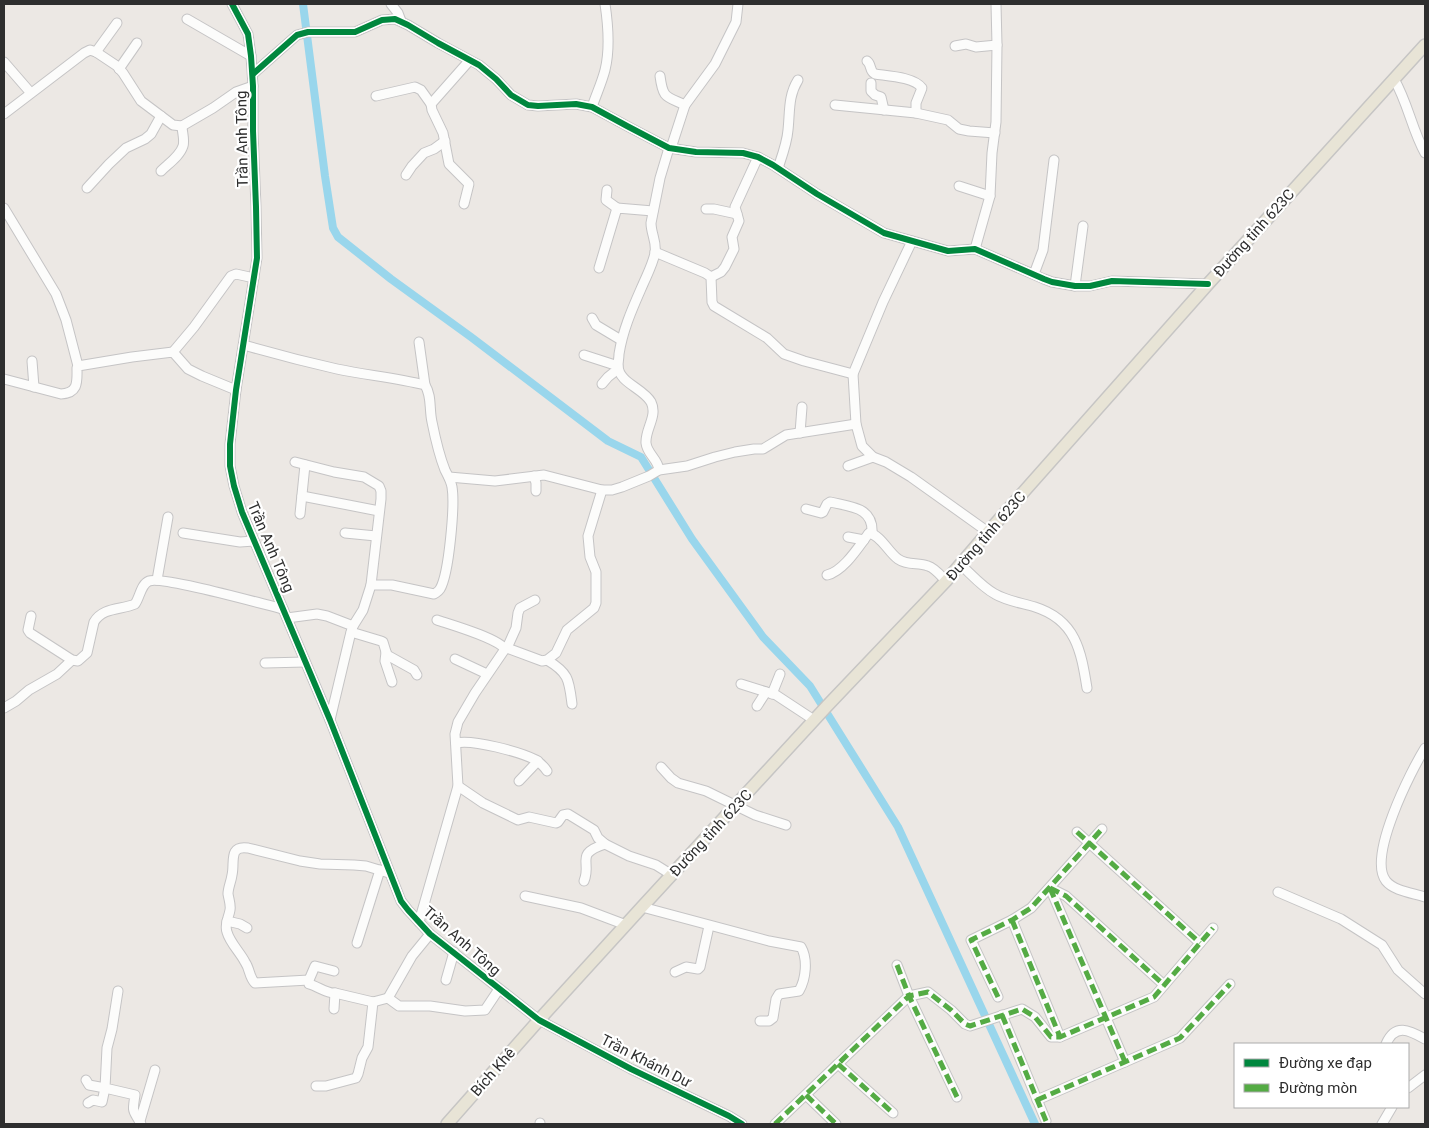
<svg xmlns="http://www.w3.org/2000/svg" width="1429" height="1128" font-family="Roboto,sans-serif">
	<rect width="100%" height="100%" fill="#ece8e4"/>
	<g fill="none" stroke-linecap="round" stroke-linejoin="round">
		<path stroke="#99d6ec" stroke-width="8" d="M 303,4 L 325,176 L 333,228 L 338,237 L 391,279 L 471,337 L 608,441 L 641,457 L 692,539 L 763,637 L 810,686 L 898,827 L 1035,1124"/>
		<g stroke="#c5c4c5" stroke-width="11">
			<g id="minor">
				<path d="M 232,4 L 248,34 L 251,56 L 253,86 L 253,131 L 256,207 L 257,258 L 236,390 L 230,444 L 230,466 L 234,486 L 242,512 L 330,720 L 401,901 L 408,910 L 430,934 L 539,1020 L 631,1069 L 729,1116 L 742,1124"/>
				<path d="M 391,4 L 398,13 L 401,21"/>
				<path d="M 187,19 L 251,56"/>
				<path d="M 955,46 L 966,44 L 976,47 L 997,45"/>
				<path d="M 96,52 L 117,23"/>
				<path d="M 867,61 C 872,65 869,71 875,74 C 888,76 914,77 922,88 L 916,103 L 916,113"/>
				<path d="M 4,62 L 30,92"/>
				<path d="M 119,69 L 137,43"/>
				<path d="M 253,74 L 297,35 L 308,32 L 355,32 L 382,20 L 395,19 L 408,25 L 438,43 L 479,65 L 496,79 L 511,95 L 528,105 L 538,106 L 576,104 L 592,107 L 627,126 L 669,148 L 696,152 L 743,153 L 758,157 L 773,165 L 817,194 L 884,233 L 948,251 L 975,249 L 1044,279 L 1052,282 L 1075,286 L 1090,286 L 1112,281 L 1208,284"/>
				<path d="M 660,76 C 663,99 666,96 685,105"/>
				<path d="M 1394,79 C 1408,103 1412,130 1425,153"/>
				<path d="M 871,83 L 871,91 L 875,95 L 881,97 L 884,110"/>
				<path d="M 376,96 L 415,87 L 421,90 L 431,104"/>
				<path d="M 835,105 L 916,113 L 948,120 L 959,129 L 969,131 L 995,133"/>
				<path d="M 592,107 C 596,95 602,82 605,70 C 610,50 608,24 605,4"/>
				<path d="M 4,114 L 84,53 L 90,50 L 96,52 L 117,66 L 123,73 L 141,101 L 173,125 L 182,126 L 213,108 L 236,92 L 253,86"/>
				<path d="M 671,148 L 685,105 L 715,64 L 736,22 L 738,4"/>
				<path d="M 778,168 C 782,156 787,143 788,130 C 790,112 788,96 798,80"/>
				<path d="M 161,171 C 168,164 180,156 183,146 C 185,140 182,132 182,126"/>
				<path d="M 406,175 L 412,166 L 424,153 L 434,149 L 445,141"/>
				<path d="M 959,186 L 990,196"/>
				<path d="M 87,188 L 109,164 L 126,148 L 145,139 L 151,134 L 161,116"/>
				<path d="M 607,190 L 606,200 L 617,208"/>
				<path d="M 464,204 L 469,184 L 449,164 L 443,133 L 432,110 L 431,104 L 469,61"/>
				<path d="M 4,208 L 56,294 L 66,320 L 78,366"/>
				<path d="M 706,209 L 714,209 L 737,214"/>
				<path d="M 912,241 L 883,302 L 853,374 L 856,424 L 862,446 L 873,457 L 886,462 L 911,477 L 988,532"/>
				<path d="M 975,249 L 990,196 L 992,153 L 996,122 L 997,45 L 996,4"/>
				<path d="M 655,252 L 705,273 L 711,277 L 712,302 L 714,306 L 767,338 L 784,354 L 804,361 L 853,374"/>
				<path d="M 599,268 L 617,208 L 653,211"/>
				<path d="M 1034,274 L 1043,250 L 1054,160"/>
				<path d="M 711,277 L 721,272 L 725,267 L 734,249 L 732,237 L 739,221 L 735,207 L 758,157"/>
				<path d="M 1075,286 L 1083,226"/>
				<path d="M 592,318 L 596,325 L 621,340"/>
				<path d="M 419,342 L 425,385"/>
				<path d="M 244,345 C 275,354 306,362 337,369 C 366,375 396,378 425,385 C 432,396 429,409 432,422 C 435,437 439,455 445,470 C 448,476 451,481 452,487 C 455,505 449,574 440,589 C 438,592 437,592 434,594 L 392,585 L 371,585 L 363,610 L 353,626 L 350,636 L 330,720"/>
				<path d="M 173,352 L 194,327 L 231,276 L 236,274 L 254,278"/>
				<path d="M 584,355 L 618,366"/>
				<path d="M 32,361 L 34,387"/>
				<path d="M 4,379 L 61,394 C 79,393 77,381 77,368 L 78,366 L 132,357 L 173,352 L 188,369 L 202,376 L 236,390"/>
				<path d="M 602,384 L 608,377 L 618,369"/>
				<path d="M 800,433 L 802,407"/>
				<path d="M 295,462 L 334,472 L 364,477 L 379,486 L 381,491 L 381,499 L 371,585"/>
				<path d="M 848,466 L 873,457"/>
				<path d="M 659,470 C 658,459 647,454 646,443 C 645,429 658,416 651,402 C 643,388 619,383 618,366 C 618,362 619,358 619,354 C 623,328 634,305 644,282 C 648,273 653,263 655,253 C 657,242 651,234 651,223 L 660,178 L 669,148"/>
				<path d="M 534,476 L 536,483 L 536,491"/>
				<path d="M 449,477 L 495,481 L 544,475 L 602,490 L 612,490 L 622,487 L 649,476 L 659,470 L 687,466 L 715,457 L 735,452 L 754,449 L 763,449 L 786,435 L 856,424"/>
				<path d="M 302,496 L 379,511"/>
				<path d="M 806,509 L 821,513 L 823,512 L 827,504 L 830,502 C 851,507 874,507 872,534"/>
				<path d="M 300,514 L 305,465"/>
				<path d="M 183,533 L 240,542 L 254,541"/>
				<path d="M 345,533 L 376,536"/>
				<path d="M 848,537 L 864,540"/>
				<path d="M 960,564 C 971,574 982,587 995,594 C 1007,601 1022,603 1035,607 C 1076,620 1081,651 1087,688"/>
				<path d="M 827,575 C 844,571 859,546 869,533 C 881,535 888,552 898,559 C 908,566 918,562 928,566 C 935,568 941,576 946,581"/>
				<path d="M 157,580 L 168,517"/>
				<path d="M 31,616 L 28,630 L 30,633 L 72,660 L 78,661 L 87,653 L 94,622 C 103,607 121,610 135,604 C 140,597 141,584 149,581 C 163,576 262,604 283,609"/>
				<path d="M 287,618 L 317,614 L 327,616 L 353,626"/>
				<path d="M 437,620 C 452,625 497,638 505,649"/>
				<path d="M 351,632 L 381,641 L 383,642 L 387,655 L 414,670 L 417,675"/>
				<path d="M 507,648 L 516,628 L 518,613 L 520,608 L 535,600"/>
				<path d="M 386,652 L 385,661 L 392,682"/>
				<path d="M 455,659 L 487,674"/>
				<path d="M 547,660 C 569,673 569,680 572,704"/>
				<path d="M 265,663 L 305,662"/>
				<path d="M 741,684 L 776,695 L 814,720"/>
				<path d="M 772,694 L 780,674"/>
				<path d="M 757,706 L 766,692"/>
				<path d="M 4,708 L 16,701 L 29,690 L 57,674 L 72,660"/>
				<path d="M 456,743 C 473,739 520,752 536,760 C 540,763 544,766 547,771"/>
				<path d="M 1425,748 C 1411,771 1367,857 1386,881 C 1394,891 1413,893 1425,897"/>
				<path d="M 661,767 L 671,778 L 678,783 L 706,791 L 755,815 L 786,825"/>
				<path d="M 519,781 L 538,761"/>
				<path d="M 458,786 L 483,803 L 518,820 L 529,817 L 556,823 L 558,822 L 563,815 L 568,814 L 594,830 L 598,838 L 605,844 L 629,856 L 656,865 L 672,875"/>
				<path d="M 1077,832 L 1200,943"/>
				<path d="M 584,881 C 592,862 574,854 605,844"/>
				<path d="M 1050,888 L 1125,1062"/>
				<path d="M 1050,888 L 1066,896 L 1164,985"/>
				<path d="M 1278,892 L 1341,919 L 1382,945 L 1398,970 L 1425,994"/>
				<path d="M 525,896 L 581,908 L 626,925"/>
				<path d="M 642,907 L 769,941 L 801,947 C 808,959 806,979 799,991 L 779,994 L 776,999 L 773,1018 L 769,1021 L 760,1021"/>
				<path d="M 1012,920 L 1060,1037"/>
				<path d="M 227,921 L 240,924 L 247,928"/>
				<path d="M 419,922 L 458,786 L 455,734 L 458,722 L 475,693 L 505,649 L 507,648 L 542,661 L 547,660 L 556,653 L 567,630 L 594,608 L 596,603 L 596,572 L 590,557 L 588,536 L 602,490"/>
				<path d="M 357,943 L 380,870"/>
				<path d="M 897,965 L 909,996 L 957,1097"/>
				<path d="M 334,971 L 315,966 L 309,980 L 309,984 C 317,986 328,994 335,993 L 373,1002 L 388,998 L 399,1006 L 430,1006 L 465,1011 L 485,1010 L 499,989"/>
				<path d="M 675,972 L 686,967 L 698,969 L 700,967 L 709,926"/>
				<path d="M 309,980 L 255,983 C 249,977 250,969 245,962 C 240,952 230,943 227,932 C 224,924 229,917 230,910 C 231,905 229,900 228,894 C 228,888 231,882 232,875 C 235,863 228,845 248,848 L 300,861 L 320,864 L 354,865 L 366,866 L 389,873"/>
				<path d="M 446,980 L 454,952"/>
				<path d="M 118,991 L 112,1029 L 107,1048 L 105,1088 L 135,1095 C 132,1114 133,1109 141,1124"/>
				<path d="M 998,997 L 971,940 L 1012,920 L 1031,908 L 1102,829"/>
				<path d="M 388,998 L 412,956 L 430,934"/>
				<path d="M 334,1009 L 335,993"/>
				<path d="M 1002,1015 L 1046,1121"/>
				<path d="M 1386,1044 C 1395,1023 1409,1030 1425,1039"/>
				<path d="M 838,1064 L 893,1113"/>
				<path d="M 86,1080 L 89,1085 L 105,1088 L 102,1102 L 93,1100 L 88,1103"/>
				<path d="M 316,1086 L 326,1086 L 356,1078 L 358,1074 L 362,1058 L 368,1047 L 373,1002"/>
				<path d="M 1408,1088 L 1425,1075"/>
				<path d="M 806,1095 L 836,1124"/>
				<path d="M 1037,1100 L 1180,1038 L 1230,984"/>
				<path d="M 140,1121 L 155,1070"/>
				<path d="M 540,1123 L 540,1124"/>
				<path d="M 775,1124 L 909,996 L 928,992 L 951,1010 L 965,1024 L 970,1026 L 1022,1009 L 1035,1017 L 1051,1037 L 1060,1037 L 1154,997 L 1213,928"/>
				<path d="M 1382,1124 L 1392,1107"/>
			</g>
		</g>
		<g stroke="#c6c5c4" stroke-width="14">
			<path id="major" d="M 447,1124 L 539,1020 L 642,907 L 827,706 L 946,581 L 988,532 L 1208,284 L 1425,45"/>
		</g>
		<use href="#minor" stroke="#fcfcfb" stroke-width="9"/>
		<use href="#major" stroke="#e8e4d6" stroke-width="11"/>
		<g stroke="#54ab44" stroke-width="5" stroke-dasharray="10 5" stroke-linecap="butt">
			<path d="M 1077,832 L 1200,943"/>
			<path d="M 1050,888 L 1125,1062"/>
			<path d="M 1050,888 L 1066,896 L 1164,985"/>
			<path d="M 1012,920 L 1060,1037"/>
			<path d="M 897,965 L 909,996 L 957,1097"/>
			<path d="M 998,997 L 971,940 L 1012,920 L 1031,908 L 1102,829"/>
			<path d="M 1002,1015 L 1046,1121"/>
			<path d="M 838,1064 L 893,1113"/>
			<path d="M 806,1095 L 836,1124"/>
			<path d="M 1037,1100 L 1180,1038 L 1230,984"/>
			<path d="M 775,1124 L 909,996 L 928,992 L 951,1010 L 965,1024 L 970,1026 L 1022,1009 L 1035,1017 L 1051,1037 L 1060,1037 L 1154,997 L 1213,928"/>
		</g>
		<g stroke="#fff" stroke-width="9">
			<g id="cycleway">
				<path d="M 232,4 L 248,34 L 251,56 L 253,86 L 253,131 L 256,207 L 257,258 L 236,390 L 230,444 L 230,466 L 234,486 L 242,512 L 330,720 L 401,901 L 408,910 L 430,934 L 539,1020 L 631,1069 L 729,1116 L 742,1124"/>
				<path d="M 253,74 L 297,35 L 308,32 L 355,32 L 382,20 L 395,19 L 408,25 L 438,43 L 479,65 L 496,79 L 511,95 L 528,105 L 538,106 L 576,104 L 592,107 L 627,126 L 669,148 L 696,152 L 743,153 L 758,157 L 773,165 L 817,194 L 884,233 L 948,251 L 975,249 L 1044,279 L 1052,282 L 1075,286 L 1090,286 L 1112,281 L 1208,284"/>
			</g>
		</g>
		<use href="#cycleway" stroke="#00873e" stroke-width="6"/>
	</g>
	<g text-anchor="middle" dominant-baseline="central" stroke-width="4.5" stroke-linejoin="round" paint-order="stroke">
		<g font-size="15" fill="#2e2e2e" stroke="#fff">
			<text transform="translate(242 139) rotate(-91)">Trần Anh Tông</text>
			<text transform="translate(1254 233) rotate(-48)">Đường tỉnh 623C</text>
			<text transform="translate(986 536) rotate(-49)">Đường tỉnh 623C</text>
			<text transform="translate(271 547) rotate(67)">Trần Anh Tông</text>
			<text transform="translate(711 833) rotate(-47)">Đường tỉnh 623C</text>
			<text transform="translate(462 941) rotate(41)">Trần Anh Tông</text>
			<text transform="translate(646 1061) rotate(27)">Trần Khánh Dư</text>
			<text transform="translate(493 1072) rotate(-49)">Bích Khê</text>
		</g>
	</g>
	<rect width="1429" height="1128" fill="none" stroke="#2e2e2e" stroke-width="10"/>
	<rect x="1234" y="1043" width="175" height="65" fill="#ffffff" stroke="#ababab"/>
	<rect x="1244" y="1059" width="25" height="8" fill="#00873e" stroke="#ababab"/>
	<text x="1279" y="1068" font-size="15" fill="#2e2e2e">Đường xe đạp</text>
	<rect x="1244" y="1084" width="25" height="8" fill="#54ab44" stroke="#ababab"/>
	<text x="1279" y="1093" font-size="15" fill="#2e2e2e">Đường mòn</text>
</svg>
